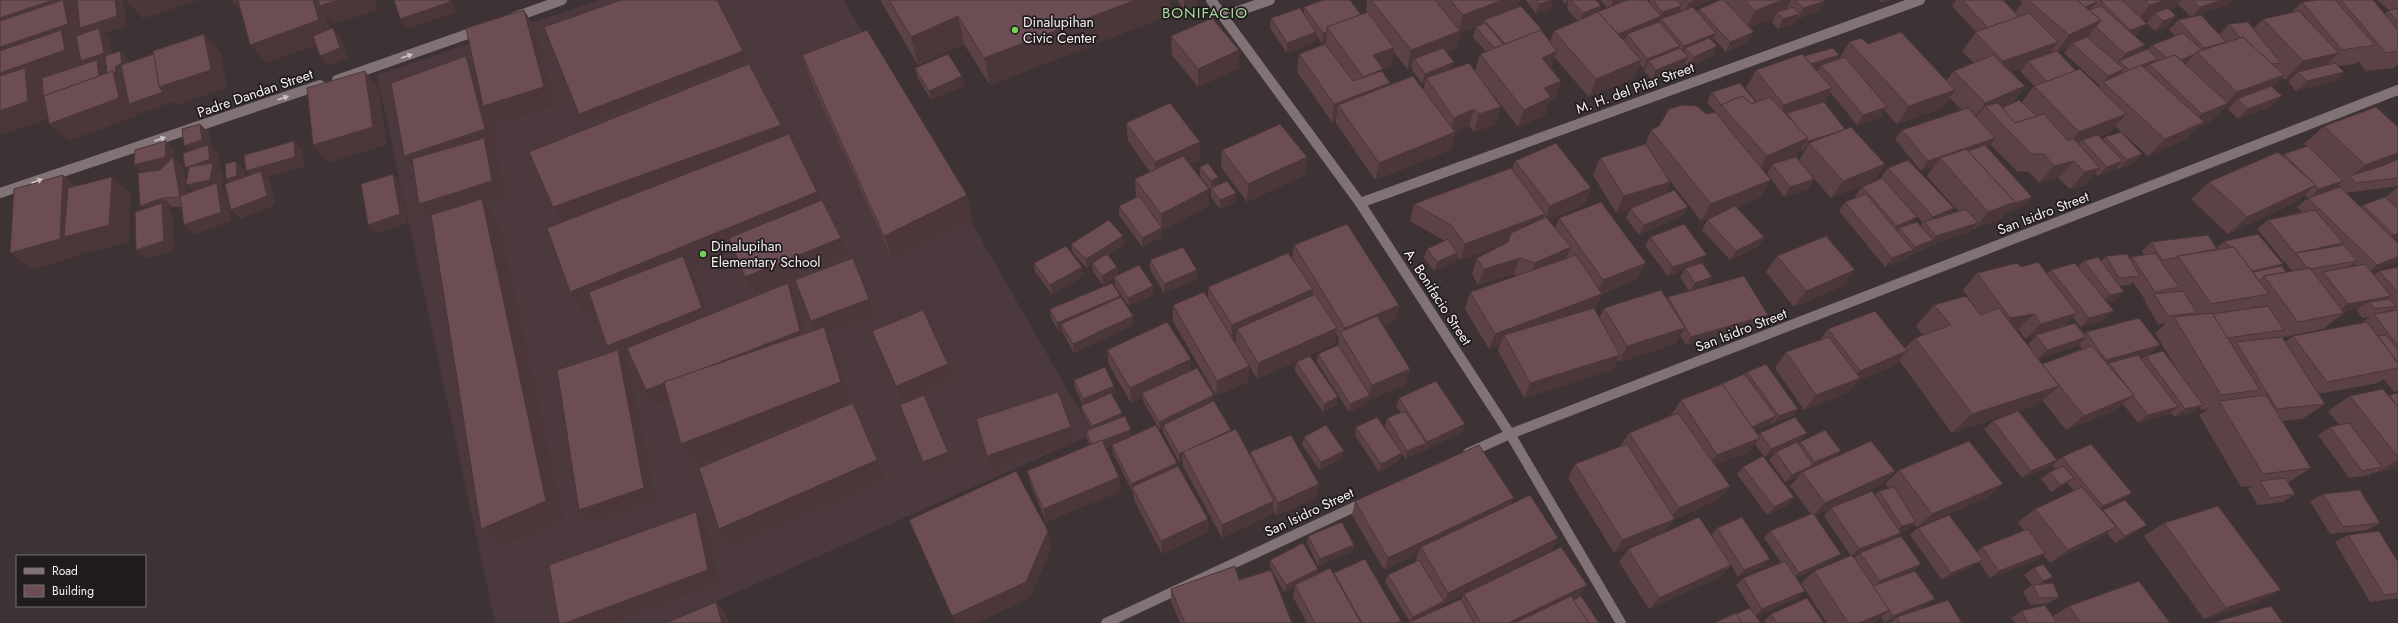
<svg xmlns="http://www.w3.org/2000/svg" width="2398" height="623" font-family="Jost,sans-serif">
	<rect width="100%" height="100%" fill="#3d3234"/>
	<path fill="#4b393d" d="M 600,0 L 844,0 L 1093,434 L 668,623 L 495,623 L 377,75 Z"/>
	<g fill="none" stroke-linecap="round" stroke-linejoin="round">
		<g stroke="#817275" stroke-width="10">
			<path d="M 1211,0 L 1360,203 L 1510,434 L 1621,623"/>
			<path d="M 1224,16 L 1270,0"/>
			<path d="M 515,17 L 562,0"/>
			<path d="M 337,80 L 479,30"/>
			<path d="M 0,193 L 320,85"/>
			<path d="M 1360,203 L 1920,0"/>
			<path d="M 1468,453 L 1510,434 L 2398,90"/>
			<path d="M 1106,623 L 1365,502"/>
		</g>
	</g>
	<g fill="#5c4247" fill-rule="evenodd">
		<path d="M 880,0 L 1169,0 L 1170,15 L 990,85 L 964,44 L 918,65 Z"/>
		<path d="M 1177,0 L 1197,0 L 1197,6 L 1184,10 Z"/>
		<path d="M 1367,0 L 1520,0 L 1518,7 L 1542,30 L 1542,32 L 1550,42 L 1554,31 L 1578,21 L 1567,9 L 1568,3 L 1565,4 L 1562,0 L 1596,0 L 1599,11 L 1607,8 L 1600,0 L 1647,0 L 1649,3 L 1650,0 L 1711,0 L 1694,8 L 1697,12 L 1699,9 L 1719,0 L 1824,0 L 1825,1 L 1819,11 L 1798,19 L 1797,18 L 1794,24 L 1778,29 L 1772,22 L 1774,18 L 1750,27 L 1749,42 L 1726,52 L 1714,39 L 1713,41 L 1717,46 L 1713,56 L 1689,67 L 1685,63 L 1683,67 L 1652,79 L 1644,71 L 1646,67 L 1643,69 L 1640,64 L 1634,78 L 1589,97 L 1554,57 L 1551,68 L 1561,81 L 1555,99 L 1549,101 L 1545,115 L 1518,127 L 1487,87 L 1496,124 L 1474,132 L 1469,126 L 1455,133 L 1451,150 L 1375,180 L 1336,123 L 1336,120 L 1332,122 L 1297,72 L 1299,54 L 1325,44 L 1326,42 L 1322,44 L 1316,35 L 1315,42 L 1287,53 L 1270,28 L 1271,18 L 1304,14 L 1304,7 L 1361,15 L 1366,13 ZM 1680,9 L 1682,11 L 1679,13 ZM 1476,27 L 1473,37 L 1486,52 L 1480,54 L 1475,71 L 1453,69 L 1454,62 L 1447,53 L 1456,49 L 1460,33 ZM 1393,51 L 1407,69 L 1412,66 L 1412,69 L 1422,84 L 1425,83 L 1423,90 L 1389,85 L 1390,83 L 1382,72 L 1383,69 L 1391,66 Z"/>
		<path d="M 1526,0 L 1553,0 L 1550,10 L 1536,14 Z"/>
		<path d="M 1878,0 L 1890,0 L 1882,3 Z"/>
		<path d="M 1956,0 L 2003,0 L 2015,13 L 2022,2 L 2020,0 L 2232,0 L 2226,6 L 2193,16 L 2220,34 L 2229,24 L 2253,29 L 2263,19 L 2292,12 L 2302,2 L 2311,1 L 2312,0 L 2373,0 L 2385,14 L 2389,10 L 2377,0 L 2398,0 L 2398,64 L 2394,68 L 2366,71 L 2358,61 L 2355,64 L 2338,66 L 2344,72 L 2334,82 L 2296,91 L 2288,82 L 2292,78 L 2284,80 L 2282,77 L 2272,87 L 2272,106 L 2238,119 L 2228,109 L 2232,105 L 2224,108 L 2211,121 L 2200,126 L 2186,139 L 2148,156 L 2115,126 L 2110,132 L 2099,136 L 2103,140 L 2105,137 L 2142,154 L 2133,163 L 2118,169 L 2116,167 L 2114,170 L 2098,176 L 2095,173 L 2084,186 L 2070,189 L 2058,178 L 2039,183 L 2029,172 L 2017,171 L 1990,144 L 1987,148 L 2024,206 L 2005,214 L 2000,219 L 1974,229 L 1973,228 L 1970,232 L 1929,246 L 1926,249 L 1908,256 L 1906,259 L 1885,267 L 1839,211 L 1845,202 L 1857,198 L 1855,196 L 1862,187 L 1917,217 L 1912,223 L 1921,226 L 1923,223 L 1881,177 L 1888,168 L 1954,208 L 1949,214 L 1958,211 L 1927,176 L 1934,166 L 1921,171 L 1895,139 L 1902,130 L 1962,110 L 1950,98 L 1942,108 L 1897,124 L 1885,111 L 1881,117 L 1857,125 L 1830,92 L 1824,102 L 1845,129 L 1885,164 L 1873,181 L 1831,198 L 1805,168 L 1814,179 L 1808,189 L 1784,197 L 1767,173 L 1770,168 L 1763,171 L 1761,197 L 1737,207 L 1764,237 L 1759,246 L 1730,260 L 1702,230 L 1707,220 L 1720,214 L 1701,221 L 1668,178 L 1670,182 L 1665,194 L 1683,216 L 1639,235 L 1626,218 L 1630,209 L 1616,213 L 1593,175 L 1600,158 L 1645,145 L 1651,130 L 1706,114 L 1715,112 L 1707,102 L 1712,92 L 1756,102 L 1757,102 L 1746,88 L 1756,70 L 1804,56 L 1839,55 L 1836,60 L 1839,59 L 1849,42 L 1868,44 L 1947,80 L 1954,71 L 1974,63 L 1962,51 L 1976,32 L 1952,6 ZM 2178,4 L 2191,17 L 2178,20 L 2169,30 L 2175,36 L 2152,45 L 2148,50 L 2140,52 L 2145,45 L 2134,36 L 2138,34 L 2143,21 L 2150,19 L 2146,23 L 2155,31 L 2168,26 L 2176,16 L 2171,11 ZM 2069,47 L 2064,53 L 2100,86 L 2099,87 L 2076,71 L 2058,52 ZM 2051,50 L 2053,53 L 2048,54 ZM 2023,68 L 2020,71 L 2034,86 L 2022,102 L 2012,103 L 2025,86 L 2010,72 ZM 1801,149 L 1802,151 L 1806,149 L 1799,160 L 1794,157 L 1797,156 Z"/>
		<path d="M 1171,36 L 1239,68 L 1198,87 L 1172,55 Z"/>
		<path d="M 802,55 L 973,218 L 892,258 L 810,79 Z"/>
		<path d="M 915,68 L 962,76 L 964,86 L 931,100 L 918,78 Z"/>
		<path d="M 1126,123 L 1200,159 L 1189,164 L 1209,206 L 1162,230 L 1162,237 L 1142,247 L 1119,215 L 1119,206 L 1136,198 L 1136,197 L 1135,179 L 1150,172 L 1128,141 Z"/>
		<path d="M 200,124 L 209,133 L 211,147 L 218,154 L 220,169 L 219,169 L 223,172 L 221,187 L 231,221 L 194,234 L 182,207 L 173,207 L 168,209 L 172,213 L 174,250 L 147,259 L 143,209 L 142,173 L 134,165 L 166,141 L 175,151 L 175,159 L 183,166 L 186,185 L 188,171 L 185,168 L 189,151 ZM 186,185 L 193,191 L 187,193 Z"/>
		<path d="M 2324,126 L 2398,127 L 2398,186 L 2346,193 L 2360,207 L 2363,205 L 2386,197 L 2398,187 L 2398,238 L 2394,239 L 2396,262 L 2371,272 L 2374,275 L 2379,271 L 2398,267 L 2398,391 L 2394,392 L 2384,379 L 2378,383 L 2318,394 L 2325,404 L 2302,419 L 2282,421 L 2311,468 L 2289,482 L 2287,482 L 2295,494 L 2283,502 L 2258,505 L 2248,489 L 2252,486 L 2241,487 L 2199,415 L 2208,409 L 2201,410 L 2200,407 L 2192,413 L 2174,417 L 2171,413 L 2167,415 L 2138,423 L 2123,404 L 2116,410 L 2066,430 L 2042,400 L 2037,405 L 2019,411 L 2057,460 L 2048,468 L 2022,478 L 1984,429 L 1993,421 L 2013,413 L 1952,433 L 1899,360 L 1894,366 L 1858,381 L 1847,393 L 1804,410 L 1775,368 L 1786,352 L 1820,340 L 1828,329 L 1905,348 L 1915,338 L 1923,335 L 1916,326 L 1934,305 L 1981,315 L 1963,290 L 1977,273 L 2021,267 L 2047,274 L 2051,270 L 2078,267 L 2084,261 L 2101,261 L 2106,256 L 2130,259 L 2132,257 L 2144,255 L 2142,251 L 2151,242 L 2216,248 L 2225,241 L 2280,267 L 2286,272 L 2292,271 L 2285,262 L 2286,261 L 2284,262 L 2257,229 L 2268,220 L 2302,212 L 2297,207 L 2308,198 L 2305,195 L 2296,202 L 2228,234 L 2191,199 L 2209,182 L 2283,155 L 2284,154 L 2307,146 L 2304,144 ZM 2343,181 L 2338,185 L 2341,188 L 2334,189 ZM 2354,263 L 2356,265 L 2349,267 ZM 2133,282 L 2145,300 L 2147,300 L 2145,302 L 2158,324 L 2166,323 L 2155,333 L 2178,371 L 2146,356 L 2141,359 L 2139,357 L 2150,354 L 2086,332 L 2084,334 L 2063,327 L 2073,317 L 2080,327 L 2104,320 L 2107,303 L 2115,301 L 2119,286 L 2130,285 ZM 2254,306 L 2256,308 L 2250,309 ZM 2359,308 L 2357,310 L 2362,318 L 2370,317 L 2361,323 L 2293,336 L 2285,342 L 2278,338 L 2323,329 L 2344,313 L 2343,312 ZM 2392,309 L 2393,311 L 2388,312 ZM 2018,329 L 2025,339 L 2036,336 L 2028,344 L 2038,359 L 2077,346 L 2079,344 L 2082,349 L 2042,364 L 2016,330 Z"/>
		<path d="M 1222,150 L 1307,157 L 1305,175 L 1247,202 L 1221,167 Z"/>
		<path d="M 1515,161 L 1591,188 L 1584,205 L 1549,220 L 1555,228 L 1559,218 L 1646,263 L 1637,279 L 1602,294 L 1595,310 L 1599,318 L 1604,308 L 1667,299 L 1668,297 L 1689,291 L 1680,277 L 1684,270 L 1668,276 L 1645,246 L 1650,237 L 1702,263 L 1712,277 L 1707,286 L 1768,315 L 1762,324 L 1686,345 L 1680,335 L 1675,344 L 1619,362 L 1618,360 L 1612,370 L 1524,398 L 1498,351 L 1500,345 L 1489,349 L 1465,309 L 1470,292 L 1518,276 L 1514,274 L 1478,285 L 1472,274 L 1477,258 L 1501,245 L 1460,260 L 1457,256 L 1455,262 L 1434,271 L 1424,258 L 1427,249 L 1445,241 L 1410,221 L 1414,204 L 1512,169 Z"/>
		<path d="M 1200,167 L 1218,177 L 1218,185 L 1235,202 L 1220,209 L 1211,197 L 1211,190 L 1200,176 Z"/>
		<path d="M 1123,236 L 1124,245 L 1108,255 L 1117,267 L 1118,275 L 1153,295 L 1129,306 L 1115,286 L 1114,278 L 1103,285 L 1093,272 L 1092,265 L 1087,268 L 1073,253 L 1071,244 Z"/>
		<path d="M 1294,245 L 1399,305 L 1395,321 L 1383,326 L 1410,369 L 1406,384 L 1369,400 L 1368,403 L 1349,412 L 1317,362 L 1318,354 L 1338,346 L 1339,338 L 1336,334 L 1335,344 L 1257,379 L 1236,345 L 1236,339 L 1233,340 L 1249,366 L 1248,382 L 1216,396 L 1173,321 L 1173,305 L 1208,299 L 1208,287 L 1292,259 Z"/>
		<path d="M 1777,256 L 1855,270 L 1842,286 L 1794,307 L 1766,272 Z"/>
		<path d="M 1150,260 L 1197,279 L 1164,293 L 1150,269 Z"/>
		<path d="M 1034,263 L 1084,276 L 1052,294 L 1035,272 Z"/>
		<path d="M 1120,296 L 1133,325 L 1074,353 L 1063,333 L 1062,330 L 1059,332 L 1051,318 L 1050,309 Z"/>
		<path d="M 872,331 L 948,364 L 953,379 L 902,401 Z"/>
		<path d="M 1107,350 L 1191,370 L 1214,395 L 1214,401 L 1231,430 L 1231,431 L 1250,457 L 1250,452 L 1319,484 L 1316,497 L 1276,516 L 1273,509 L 1272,514 L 1222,538 L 1183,466 L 1183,460 L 1179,462 L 1163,432 L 1163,428 L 1160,430 L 1143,401 L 1143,397 L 1131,403 L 1109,365 Z"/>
		<path d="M 1296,362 L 1337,405 L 1323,412 L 1295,371 Z"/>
		<path d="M 1747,372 L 1798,409 L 1791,417 L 1772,424 L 1771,423 L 1770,424 L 1755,431 L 1758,435 L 1760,433 L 1807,433 L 1800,441 L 1797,442 L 1798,444 L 1800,442 L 1835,457 L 1895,471 L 1881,485 L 1814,516 L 1834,560 L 1796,578 L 1798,598 L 1756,616 L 1736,585 L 1743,578 L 1781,562 L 1764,538 L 1770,531 L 1811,514 L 1790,486 L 1799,476 L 1785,482 L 1769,460 L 1776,452 L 1765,457 L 1755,444 L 1749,452 L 1715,465 L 1730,486 L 1719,499 L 1675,519 L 1665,532 L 1614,553 L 1568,478 L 1575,464 L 1620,446 L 1629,433 L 1671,415 L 1681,400 L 1744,375 Z"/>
		<path d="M 1074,380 L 1114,386 L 1115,394 L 1112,395 L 1122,417 L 1132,436 L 1177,463 L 1177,466 L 1208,519 L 1208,532 L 1162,554 L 1134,500 L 1133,491 L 1132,491 L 1113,453 L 1112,445 L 1105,448 L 1121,491 L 1046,522 L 1031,485 L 1027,471 L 1090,445 L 1087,439 L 1086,431 L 1091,429 L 1083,414 L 1081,406 L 1083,405 L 1075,388 Z"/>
		<path d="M 2398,393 L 2398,468 L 2375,473 L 2374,472 L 2369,475 L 2349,478 L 2318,435 L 2330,427 L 2339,425 L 2328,411 L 2350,396 L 2389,395 Z"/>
		<path d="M 1399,398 L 1465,424 L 1462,432 L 1425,450 L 1424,449 L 1424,451 L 1405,459 L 1402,453 L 1399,461 L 1379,472 L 1355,435 L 1356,427 L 1401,452 L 1385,426 L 1387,418 L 1401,413 L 1396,406 Z"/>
		<path d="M 1304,437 L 1344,451 L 1342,458 L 1320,470 L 1302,445 Z"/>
		<path d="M 2062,457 L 2132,493 L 2122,500 L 2101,510 L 2102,511 L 2103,510 L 2136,532 L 2115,543 L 2107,533 L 2097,540 L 2050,563 L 2043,555 L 2036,560 L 1990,578 L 1979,562 L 1973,566 L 1942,580 L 1910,535 L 1918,528 L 1977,552 L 1982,547 L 2024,531 L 2018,522 L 2035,509 L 2074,491 L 2067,483 L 2064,485 L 2051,492 L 2041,479 L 2050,472 L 2056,469 L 2052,465 Z"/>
		<path d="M 1743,467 L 1794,497 L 1787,505 L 1767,515 L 1737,474 Z"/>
		<path d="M 1899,470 L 1987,498 L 1917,527 L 1914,524 L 1908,529 L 1900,532 L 1901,533 L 1893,540 L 1921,564 L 1913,571 L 1892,579 L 1926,606 L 1903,616 L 1962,623 L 1890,623 L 1896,618 L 1885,623 L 1881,617 L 1875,622 L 1872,623 L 1827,623 L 1801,583 L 1814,571 L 1851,556 L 1824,516 L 1831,508 L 1875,495 L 1879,491 L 1889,488 L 1885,484 ZM 1891,541 L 1860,553 L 1854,558 L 1852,555 Z"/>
		<path d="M 2323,494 L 2380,523 L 2367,530 L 2330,534 L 2310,501 Z"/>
		<path d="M 1355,501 L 1512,504 L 1558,538 L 1551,550 L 1443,604 L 1441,608 L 1423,616 L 1461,600 L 1464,594 L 1587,585 L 1578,597 L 1573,599 L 1599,623 L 1408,623 L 1410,622 L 1385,582 L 1388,575 L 1417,561 L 1416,560 L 1418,554 L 1384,570 L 1352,515 Z"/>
		<path d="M 2164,523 L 2258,602 L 2204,619 L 2144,536 Z"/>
		<path d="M 1717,528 L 1764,566 L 1738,577 L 1731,565 L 1720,577 L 1649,609 L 1619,562 L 1628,549 L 1711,535 Z"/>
		<path d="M 2348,535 L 2398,562 L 2398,598 L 2370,602 L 2335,542 Z"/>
		<path d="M 1308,536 L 1354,545 L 1352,552 L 1318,566 L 1307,543 Z"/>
		<path d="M 1270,560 L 1318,569 L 1317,575 L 1333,574 L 1334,573 L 1401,621 L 1400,623 L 1307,623 L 1293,597 L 1295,587 L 1284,592 L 1270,567 Z"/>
		<path d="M 2034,568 L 2053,577 L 2042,584 L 2059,597 L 2049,603 L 2030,605 L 2023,591 L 2032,585 L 2024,575 Z"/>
		<path d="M 1239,580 L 1292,623 L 1180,623 L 1171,601 L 1171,589 Z"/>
		<path d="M 2069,606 L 2170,623 L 2015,623 L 2011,618 L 2021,611 L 2053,616 Z"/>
		<path d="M 1771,614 L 1824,623 L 1766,623 L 1764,621 Z"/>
		<path d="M 2218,621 L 2283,623 L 2214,623 Z"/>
	</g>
	<g fill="#4b363a" fill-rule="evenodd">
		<path d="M 53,0 L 78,0 L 80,16 L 79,16 L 81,19 L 83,27 L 117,16 L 115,0 L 123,0 L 127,26 L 104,33 L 109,38 L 114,63 L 103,67 L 107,70 L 108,81 L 115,79 L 113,71 L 116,74 L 115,67 L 122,63 L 120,51 L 130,61 L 132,73 L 125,77 L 126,84 L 131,89 L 134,102 L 163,92 L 159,87 L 163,86 L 155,53 L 165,63 L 170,84 L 211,70 L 204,34 L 221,53 L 227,88 L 177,105 L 173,102 L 139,114 L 136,111 L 137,116 L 69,141 L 49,124 L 119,98 L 117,90 L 108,81 L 110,93 L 55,111 L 47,104 L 48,119 L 0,135 L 0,111 L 28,101 L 27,89 L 3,97 L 0,95 L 0,73 L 40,59 L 10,69 L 0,60 L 0,47 L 68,24 L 67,20 L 15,39 L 0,24 L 0,18 ZM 84,32 L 90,38 L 100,35 L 104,53 L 83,61 L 80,48 L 77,46 L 86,43 ZM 83,64 L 91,71 L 98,69 L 100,83 L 46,101 L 45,86 L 42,83 L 84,68 Z"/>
		<path d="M 128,0 L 199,0 L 143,19 L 126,1 Z"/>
		<path d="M 231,0 L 266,0 L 239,9 Z"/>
		<path d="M 313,0 L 375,0 L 378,10 L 334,24 L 325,13 L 334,39 L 266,63 L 250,45 Z"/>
		<path d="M 449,0 L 452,0 L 456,12 L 408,29 L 400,19 Z"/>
		<path d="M 1135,0 L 1169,0 L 1170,15 L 990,85 L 984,58 Z"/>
		<path d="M 1184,0 L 1197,0 L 1197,6 L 1184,10 Z"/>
		<path d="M 1502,0 L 1520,0 L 1517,11 L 1484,20 L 1483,24 L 1460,33 L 1456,49 L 1418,64 L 1414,59 L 1412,66 L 1407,69 L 1411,50 L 1459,31 L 1463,15 Z"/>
		<path d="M 1553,0 L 1550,10 L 1536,14 L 1539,4 Z"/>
		<path d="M 1567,0 L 1569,0 L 1568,3 L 1565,4 Z"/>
		<path d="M 1613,0 L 1629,0 L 1610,11 Z"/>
		<path d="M 1695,0 L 1711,0 L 1684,13 L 1689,3 Z"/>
		<path d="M 1782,0 L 1791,0 L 1784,14 L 1777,12 L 1774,18 L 1746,29 L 1755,11 Z"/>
		<path d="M 1884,0 L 1890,0 L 1882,3 Z"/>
		<path d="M 2166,0 L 2181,0 L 2171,12 L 2155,13 L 2150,19 L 2135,24 L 2150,5 Z"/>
		<path d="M 2222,0 L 2232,0 L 2226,6 L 2191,17 L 2200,7 Z"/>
		<path d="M 1825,1 L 1819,11 L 1798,19 L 1803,8 Z"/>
		<path d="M 2097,2 L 2089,12 L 2076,10 Z"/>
		<path d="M 1601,6 L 1598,15 L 1595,13 L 1594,18 L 1580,23 L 1583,13 Z"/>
		<path d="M 1681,6 L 1677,17 L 1661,19 L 1660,21 L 1659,22 L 1657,26 L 1627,34 L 1625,39 L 1611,45 L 1615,35 L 1660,16 L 1662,12 Z"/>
		<path d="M 524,10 L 535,28 L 555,105 L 496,124 L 489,114 L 497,146 L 492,148 L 497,156 L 505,198 L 486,204 L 499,222 L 563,519 L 501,546 L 481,529 L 433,221 L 419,204 L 418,174 L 404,156 L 466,56 L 479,74 Z"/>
		<path d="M 1799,14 L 1794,24 L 1778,29 L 1783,19 Z"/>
		<path d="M 958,16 L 964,44 L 918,65 L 911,37 Z"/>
		<path d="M 2176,16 L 2168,26 L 2155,31 L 2163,21 Z"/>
		<path d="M 2101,20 L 2086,39 L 2072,43 L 2069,47 L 2055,54 L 2069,35 Z"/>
		<path d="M 2147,24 L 2138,34 L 2122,40 L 2130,30 Z"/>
		<path d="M 333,28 L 341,38 L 348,58 L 328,66 L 320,56 Z"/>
		<path d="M 1316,32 L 1315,42 L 1287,53 L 1287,43 Z"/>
		<path d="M 1327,32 L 1326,42 L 1322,44 L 1323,33 Z"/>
		<path d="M 1754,32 L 1749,42 L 1726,52 L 1730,42 Z"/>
		<path d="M 1716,33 L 1712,43 L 1685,48 L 1683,55 L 1680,56 L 1684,46 Z"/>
		<path d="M 2058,42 L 2044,60 L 2028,61 L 2023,68 L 1989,80 L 2003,61 Z"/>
		<path d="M 2227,43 L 2200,52 L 2204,48 Z"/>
		<path d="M 2145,45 L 2137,55 L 2119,61 L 2125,54 Z"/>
		<path d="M 1680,46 L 1676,56 L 1648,61 L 1646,67 L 1643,69 L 1647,59 Z"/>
		<path d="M 1717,46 L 1713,56 L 1689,67 L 1694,57 Z"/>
		<path d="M 1394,48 L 1391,66 L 1370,73 L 1373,55 Z"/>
		<path d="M 1239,50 L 1239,68 L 1198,87 L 1198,69 Z"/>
		<path d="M 743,51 L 747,61 L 585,123 L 579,114 Z"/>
		<path d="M 1557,51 L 1551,69 L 1542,58 Z"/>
		<path d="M 2339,53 L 2320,71 L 2298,72 L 2292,78 L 2284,80 L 2303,61 Z"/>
		<path d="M 2195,54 L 2186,64 L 2172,63 Z"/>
		<path d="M 1839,55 L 1833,65 L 1821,65 L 1819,70 L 1799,75 L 1804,65 Z"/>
		<path d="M 1688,57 L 1683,67 L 1652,79 L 1656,70 Z"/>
		<path d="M 2158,59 L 2151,66 L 2149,64 L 2143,71 L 2130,71 Z"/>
		<path d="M 1641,60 L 1634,78 L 1589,97 L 1596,79 Z"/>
		<path d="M 1454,62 L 1452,72 L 1426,78 L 1425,83 L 1422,84 L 1425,74 Z"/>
		<path d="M 1383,69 L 1380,87 L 1390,83 L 1386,101 L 1338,105 L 1336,120 L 1332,122 L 1334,104 L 1360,94 L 1363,77 Z"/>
		<path d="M 2124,69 L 2115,79 L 2103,82 L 2108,76 Z"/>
		<path d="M 365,71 L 379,89 L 387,145 L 328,163 L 313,145 Z"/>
		<path d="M 2344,72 L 2334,82 L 2296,91 L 2307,81 Z"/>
		<path d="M 2284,75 L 2266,93 L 2237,99 L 2232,105 L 2224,108 L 2211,121 L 2200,126 L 2186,139 L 2148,156 L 2165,139 L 2187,129 L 2202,114 L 2224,105 L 2237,92 Z"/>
		<path d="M 962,76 L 964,86 L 931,100 L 929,91 Z"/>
		<path d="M 1561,81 L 1555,99 L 1549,101 L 1545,115 L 1518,127 L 1524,110 L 1544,88 Z"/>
		<path d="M 2025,86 L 2011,104 L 1991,113 L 1985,106 L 1975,119 L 1972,120 L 1985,103 Z"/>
		<path d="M 1832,88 L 1821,106 L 1787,113 L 1783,120 L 1774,122 L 1784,105 Z"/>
		<path d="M 1955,90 L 1942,108 L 1897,124 L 1909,106 Z"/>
		<path d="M 2282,96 L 2272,106 L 2238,119 L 2248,109 Z"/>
		<path d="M 1501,107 L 1496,124 L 1474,132 L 1479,114 Z"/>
		<path d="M 1887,107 L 1881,117 L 1857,125 L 1863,115 Z"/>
		<path d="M 1474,109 L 1469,126 L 1455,133 L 1451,150 L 1375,180 L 1379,163 L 1450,134 L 1454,118 Z"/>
		<path d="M 2126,114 L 2110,132 L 2084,142 L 2082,140 L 2078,144 L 2064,149 L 2079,132 Z"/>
		<path d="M 200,124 L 209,133 L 211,147 L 218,154 L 220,169 L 219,169 L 223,172 L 221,187 L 227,193 L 231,221 L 194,234 L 184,225 L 196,194 L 186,185 L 195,177 L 185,168 L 194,155 L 184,146 Z"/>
		<path d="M 781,125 L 791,148 L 569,229 L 553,207 Z"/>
		<path d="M 1846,129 L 1809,143 L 1806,150 L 1802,151 L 1808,141 Z"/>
		<path d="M 1808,138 L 1797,156 L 1774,166 L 1772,164 L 1770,168 L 1757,174 L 1767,156 Z"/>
		<path d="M 1995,138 L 1988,148 L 1965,155 L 1940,158 L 1934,166 L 1921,171 L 1928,161 Z"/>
		<path d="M 166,141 L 175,151 L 175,159 L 183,166 L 190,207 L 180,197 L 145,175 L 134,165 Z"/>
		<path d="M 294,141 L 303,151 L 304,167 L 267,177 L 270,180 L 276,205 L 240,219 L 231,210 L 255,181 L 246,171 Z"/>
		<path d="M 1200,142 L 1200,159 L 1156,179 L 1155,162 Z"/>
		<path d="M 2398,153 L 2398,162 L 2351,177 L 2365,165 Z"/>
		<path d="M 2142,154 L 2133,163 L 2118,169 L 2127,160 Z"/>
		<path d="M 1307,157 L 1305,175 L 1247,202 L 1248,184 Z"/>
		<path d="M 236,161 L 245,171 L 246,186 L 235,189 L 226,179 Z"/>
		<path d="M 2074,161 L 2058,178 L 2039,183 L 2054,166 Z"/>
		<path d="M 2123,161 L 2114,170 L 2098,176 L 2107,167 Z"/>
		<path d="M 1885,164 L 1873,181 L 1831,198 L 1843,181 Z"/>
		<path d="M 2100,168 L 2084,186 L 2070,189 L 2085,172 Z"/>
		<path d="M 393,174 L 401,184 L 408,223 L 377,234 L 368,225 Z"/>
		<path d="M 63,175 L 83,193 L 112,177 L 131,194 L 129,242 L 84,254 L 81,251 L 81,255 L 32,270 L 10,253 Z"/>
		<path d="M 1218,177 L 1218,187 L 1211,188 L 1211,181 Z"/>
		<path d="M 1814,179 L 1808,189 L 1784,197 L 1790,187 Z"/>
		<path d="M 1771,180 L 1761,197 L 1701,221 L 1711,204 Z"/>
		<path d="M 2343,181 L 2332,190 L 2308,199 L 2319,189 Z"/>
		<path d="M 1670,182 L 1662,200 L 1616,213 L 1624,196 Z"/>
		<path d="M 2316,185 L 2296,202 L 2228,234 L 2247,217 Z"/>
		<path d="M 1591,188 L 1584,205 L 1544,223 L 1550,206 Z"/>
		<path d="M 1209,189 L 1209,206 L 1162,230 L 1162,237 L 1142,247 L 1142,238 L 1161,228 L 1161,214 Z"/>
		<path d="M 817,192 L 826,215 L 691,270 L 711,324 L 625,359 L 629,366 L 655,502 L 592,523 L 579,510 L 619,361 L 607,346 L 688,271 L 585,313 L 570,292 Z"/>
		<path d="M 1236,193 L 1235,202 L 1220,209 L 1220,200 Z"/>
		<path d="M 967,195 L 973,218 L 892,258 L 884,236 Z"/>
		<path d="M 2032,197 L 2024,206 L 2005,214 L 2000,219 L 1974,229 L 1988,212 L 2015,202 Z"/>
		<path d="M 163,198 L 173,207 L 168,209 L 172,213 L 174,250 L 147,259 L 136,250 L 150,215 L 140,206 Z"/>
		<path d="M 1688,207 L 1683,216 L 1639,235 L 1644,225 Z"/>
		<path d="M 1954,208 L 1946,217 L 1926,225 L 1933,217 Z"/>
		<path d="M 1545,214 L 1539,231 L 1460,260 L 1465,244 Z"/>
		<path d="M 1917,217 L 1910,226 L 1899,228 L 1897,232 L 1890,235 L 1897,226 Z"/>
		<path d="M 1978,223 L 1970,232 L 1929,246 L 1926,249 L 1908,256 L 1906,259 L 1885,267 L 1892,258 L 1913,250 L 1915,247 L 1933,240 L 1936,236 Z"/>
		<path d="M 2398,233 L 2398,238 L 2382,244 L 2394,235 Z"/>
		<path d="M 1123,236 L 1124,245 L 1093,264 L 1092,263 L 1092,265 L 1087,268 L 1086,259 Z"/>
		<path d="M 1764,237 L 1759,246 L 1730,260 L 1736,251 Z"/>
		<path d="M 841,238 L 847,254 L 754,294 L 745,277 Z"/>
		<path d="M 2343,243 L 2331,252 L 2296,253 L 2286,261 L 2284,262 L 2295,253 Z"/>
		<path d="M 1571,247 L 1564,263 L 1529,280 L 1535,263 Z"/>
		<path d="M 1457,253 L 1455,262 L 1434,271 L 1437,262 Z"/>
		<path d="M 1707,255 L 1702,264 L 1685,268 L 1684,270 L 1668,276 L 1673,267 Z"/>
		<path d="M 2398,257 L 2398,261 L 2396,262 L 2365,274 L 2377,265 Z"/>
		<path d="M 1520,258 L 1514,274 L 1478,285 L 1484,269 Z"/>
		<path d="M 1646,263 L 1637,279 L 1596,296 L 1603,280 Z"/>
		<path d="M 2283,264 L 2271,273 L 2254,277 L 2250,272 Z"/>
		<path d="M 1082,267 L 1084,276 L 1052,294 L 1050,285 Z"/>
		<path d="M 1117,267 L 1118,276 L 1114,277 L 1114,278 L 1103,285 L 1102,276 Z"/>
		<path d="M 1197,270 L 1197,279 L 1164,293 L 1164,284 Z"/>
		<path d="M 1855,270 L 1842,286 L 1794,307 L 1806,291 Z"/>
		<path d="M 1712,277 L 1707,286 L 1689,292 L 1695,283 Z"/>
		<path d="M 788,283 L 796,299 L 808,347 L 657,405 L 646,390 Z"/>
		<path d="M 1153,286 L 1153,295 L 1129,306 L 1128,298 Z"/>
		<path d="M 1313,289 L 1311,305 L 1237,329 L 1236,339 L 1231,341 L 1232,325 Z"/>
		<path d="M 2124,292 L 2115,301 L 2100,304 L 2110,295 Z"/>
		<path d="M 1602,294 L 1595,310 L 1504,335 L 1500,345 L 1489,349 L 1495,334 Z"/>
		<path d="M 1120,296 L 1121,305 L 1061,324 L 1062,330 L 1059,332 L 1057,323 Z"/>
		<path d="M 2391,296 L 2379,304 L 2369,302 L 2359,308 L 2336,313 L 2348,304 Z"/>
		<path d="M 869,299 L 875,315 L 827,333 L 833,347 L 851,401 L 695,463 L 681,444 L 818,337 L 811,321 Z"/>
		<path d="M 1399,305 L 1395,321 L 1346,342 L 1343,337 L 1345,328 Z"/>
		<path d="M 2114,311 L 2104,320 L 2080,327 L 2089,318 Z"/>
		<path d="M 2077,313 L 2060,329 L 2025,339 L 2041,324 Z"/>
		<path d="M 2034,314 L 2018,329 L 1995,334 L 2010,318 Z"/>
		<path d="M 1768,315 L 1762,324 L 1686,345 L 1691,337 Z"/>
		<path d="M 1133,316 L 1133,325 L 1074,353 L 1073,344 Z"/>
		<path d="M 1337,328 L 1335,344 L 1257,379 L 1258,363 Z"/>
		<path d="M 1685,328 L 1675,344 L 1619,362 L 1627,346 Z"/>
		<path d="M 2086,337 L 2077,346 L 2038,359 L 2047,350 Z"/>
		<path d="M 2160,345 L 2150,354 L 2111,365 L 2109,363 L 2106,366 L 2097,369 L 2106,360 Z"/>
		<path d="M 1907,351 L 1894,366 L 1858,381 L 1847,393 L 1804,410 L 1816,395 L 1850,382 L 1860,371 Z"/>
		<path d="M 1620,355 L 1612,370 L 1524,398 L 1530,383 Z"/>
		<path d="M 1191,359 L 1191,374 L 1142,393 L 1143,397 L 1131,403 L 1130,388 Z"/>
		<path d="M 948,364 L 953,379 L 902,401 L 896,386 Z"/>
		<path d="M 1249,366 L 1248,382 L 1216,396 L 1217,381 Z"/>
		<path d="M 1410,369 L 1406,384 L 1369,400 L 1368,403 L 1349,412 L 1350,404 L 1369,396 L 1372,385 Z"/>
		<path d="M 1114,386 L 1115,394 L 1084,407 L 1083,399 Z"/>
		<path d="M 2059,386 L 2037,405 L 1952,433 L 1972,414 Z"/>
		<path d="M 1214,395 L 1214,403 L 1163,425 L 1163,428 L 1160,430 L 1159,422 Z"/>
		<path d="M 2134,395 L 2116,410 L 2066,430 L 2084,416 Z"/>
		<path d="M 1338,397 L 1337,405 L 1323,412 L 1324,404 Z"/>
		<path d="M 853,403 L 862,423 L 885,479 L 732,546 L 719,529 Z"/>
		<path d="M 2203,405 L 2192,413 L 2174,417 L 2185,409 Z"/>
		<path d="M 2178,407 L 2167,415 L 2138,423 L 2148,415 Z"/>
		<path d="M 1798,409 L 1791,417 L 1772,424 L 1779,416 Z"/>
		<path d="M 1122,413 L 1122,421 L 1093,434 L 1092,426 Z"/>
		<path d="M 1776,416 L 1770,424 L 1745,435 L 1751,427 Z"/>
		<path d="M 1465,424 L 1462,432 L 1425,450 L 1427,442 Z"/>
		<path d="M 1071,427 L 1074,442 L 992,470 L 987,456 Z"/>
		<path d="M 1131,430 L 1132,438 L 1093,453 L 1092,445 Z"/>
		<path d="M 1231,430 L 1231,438 L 1183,452 L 1183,460 L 1179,462 L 1179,454 Z"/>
		<path d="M 1807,433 L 1800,441 L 1765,457 L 1771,449 Z"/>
		<path d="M 1760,438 L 1749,452 L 1706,469 L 1717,455 Z"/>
		<path d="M 1426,443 L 1424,451 L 1405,459 L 1407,451 Z"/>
		<path d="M 1344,451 L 1342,458 L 1320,470 L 1321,462 Z"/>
		<path d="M 1841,451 L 1834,459 L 1802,472 L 1799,476 L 1785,482 L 1792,475 L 1813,465 L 1815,462 Z"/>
		<path d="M 948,452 L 950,459 L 926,470 L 923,462 Z"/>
		<path d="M 1402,453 L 1399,461 L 1379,472 L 1381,464 Z"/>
		<path d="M 2057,460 L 2048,468 L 2022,478 L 2031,471 Z"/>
		<path d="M 2398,460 L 2398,468 L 2375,473 Z"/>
		<path d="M 1177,463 L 1177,471 L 1132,487 L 1133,491 L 1132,491 L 1131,484 Z"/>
		<path d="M 1895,471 L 1881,485 L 1813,516 L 1825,503 Z"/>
		<path d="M 1119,477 L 1121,491 L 1046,522 L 1043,509 Z"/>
		<path d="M 2074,478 L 2064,485 L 2051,492 L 2061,485 Z"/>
		<path d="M 1319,484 L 1316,497 L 1276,516 L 1278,503 Z"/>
		<path d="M 2003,484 L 1987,498 L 1917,527 L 1932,514 Z"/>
		<path d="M 1730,486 L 1719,499 L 1669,521 L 1679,508 Z"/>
		<path d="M 2132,493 L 2122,500 L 2093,514 L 2103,506 Z"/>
		<path d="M 1794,497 L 1787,505 L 1767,515 L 1774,507 Z"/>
		<path d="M 1514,498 L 1508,512 L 1421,547 L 1418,554 L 1384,570 L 1388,558 Z"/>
		<path d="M 1274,501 L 1272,514 L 1222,538 L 1222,525 Z"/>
		<path d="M 696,512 L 706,525 L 719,583 L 610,623 L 565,623 Z"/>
		<path d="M 1208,519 L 1208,532 L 1162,554 L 1161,541 Z"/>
		<path d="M 1675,519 L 1665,532 L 1614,553 L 1622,540 Z"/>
		<path d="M 1916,522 L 1908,529 L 1893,534 L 1902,526 Z"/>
		<path d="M 2147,525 L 2136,532 L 2115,543 L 2125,536 Z"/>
		<path d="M 2116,527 L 2097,540 L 2050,563 L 2068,550 Z"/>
		<path d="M 1048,531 L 1052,548 L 1030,598 L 977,623 L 955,623 L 952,616 Z"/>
		<path d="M 1901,533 L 1893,540 L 1851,556 L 1859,549 Z"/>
		<path d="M 1558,538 L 1551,550 L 1443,604 L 1448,593 Z"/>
		<path d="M 1354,545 L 1352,552 L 1318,566 L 1320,559 Z"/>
		<path d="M 2045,553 L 2036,560 L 1990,578 L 1999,571 Z"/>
		<path d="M 1841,554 L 1834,560 L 1792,579 L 1799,573 Z"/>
		<path d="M 1770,559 L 1764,566 L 1738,577 L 1744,570 Z"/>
		<path d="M 1983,560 L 1973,566 L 1942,580 L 1951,573 Z"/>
		<path d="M 1921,564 L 1913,571 L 1872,588 L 1880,581 Z"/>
		<path d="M 1731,565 L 1720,577 L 1649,609 L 1659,598 Z"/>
		<path d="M 1318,569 L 1317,575 L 1295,585 L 1295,587 L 1284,592 L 1286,585 Z"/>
		<path d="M 2053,577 L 2043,584 L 2033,588 L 2043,581 Z"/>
		<path d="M 1587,585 L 1578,597 L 1525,623 L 1508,623 Z"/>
		<path d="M 2281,590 L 2258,602 L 2204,619 L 2226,608 Z"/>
		<path d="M 1805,591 L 1798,598 L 1756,616 L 1762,609 Z"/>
		<path d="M 1935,599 L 1926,606 L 1885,623 L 1893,616 Z"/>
		<path d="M 1444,601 L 1441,608 L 1410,623 L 1413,617 Z"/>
		<path d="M 716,602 L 726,613 L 729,623 L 722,623 Z"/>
		<path d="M 1890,610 L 1875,622 L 1872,623 L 1859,623 Z"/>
	</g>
	<g fill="#6b4d53" stroke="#4b363a">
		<path d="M 0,0 L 53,0 L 0,18 Z"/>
		<path d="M 63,0 L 68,24 L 0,47 L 0,21 Z"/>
		<path d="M 77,0 L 115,0 L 117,16 L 80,28 Z"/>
		<path d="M 238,0 L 313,0 L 319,20 L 250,45 Z"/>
		<path d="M 318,0 L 338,0 L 320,6 Z"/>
		<path d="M 394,0 L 449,0 L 450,2 L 400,19 Z"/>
		<path d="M 621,0 L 717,0 L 743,51 L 579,114 L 544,27 Z"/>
		<path d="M 889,0 L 1135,0 L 984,58 L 958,16 L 911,37 Z"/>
		<path d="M 1323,0 L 1350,0 L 1361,15 L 1327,27 L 1327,32 L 1323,33 L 1304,7 Z"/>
		<path d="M 1371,0 L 1435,0 L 1460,31 L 1411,50 Z"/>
		<path d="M 1450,0 L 1502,0 L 1463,15 Z"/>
		<path d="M 1536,0 L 1553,0 L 1539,4 Z"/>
		<path d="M 1571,0 L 1596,0 L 1601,6 L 1583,13 Z"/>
		<path d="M 1627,0 L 1647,0 L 1661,16 L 1618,34 L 1598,12 L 1596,13 L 1595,13 Z"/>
		<path d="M 1653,0 L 1677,0 L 1681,6 L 1662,12 Z"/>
		<path d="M 1685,0 L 1695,0 L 1689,3 Z"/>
		<path d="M 1720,0 L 1724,0 L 1754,32 L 1730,42 L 1699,9 Z"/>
		<path d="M 1745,0 L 1782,0 L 1755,11 Z"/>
		<path d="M 1795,0 L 1824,0 L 1825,1 L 1803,8 Z"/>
		<path d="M 1962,0 L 2003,0 L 2019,17 L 1988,28 Z"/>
		<path d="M 2028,0 L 2077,0 L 2101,20 L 2069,35 Z"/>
		<path d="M 2077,0 L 2094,0 L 2097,2 L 2085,7 Z"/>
		<path d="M 2100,0 L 2122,0 L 2147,24 L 2130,30 Z"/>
		<path d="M 2145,0 L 2166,0 L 2150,5 Z"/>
		<path d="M 2193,0 L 2222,0 L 2200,7 Z"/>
		<path d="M 2318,0 L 2335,0 L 2375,45 L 2342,50 L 2302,2 Z"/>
		<path d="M 2341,0 L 2373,0 L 2398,30 L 2398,51 L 2386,53 Z"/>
		<path d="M 1521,6 L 1542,30 L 1541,31 L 1541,30 L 1505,44 L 1484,20 Z"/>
		<path d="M 2101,6 L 2145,45 L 2125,54 L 2096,27 L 2101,20 L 2089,10 Z"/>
		<path d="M 1693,7 L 1716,33 L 1684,46 L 1661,19 Z"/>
		<path d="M 1793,7 L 1799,14 L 1783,19 L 1777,12 Z"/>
		<path d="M 1300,8 L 1316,32 L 1287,43 L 1271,18 Z"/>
		<path d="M 2168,8 L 2176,16 L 2163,21 L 2155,13 Z"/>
		<path d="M 2398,8 L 2398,21 L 2388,11 Z"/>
		<path d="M 524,10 L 544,87 L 483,106 L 466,28 Z"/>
		<path d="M 2299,11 L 2339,53 L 2303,61 L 2263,19 Z"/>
		<path d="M 1368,12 L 1394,48 L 1373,55 L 1383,69 L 1363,77 L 1327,27 Z"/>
		<path d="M 1598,12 L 1641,60 L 1596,79 L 1554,31 Z"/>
		<path d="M 2029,13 L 2058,42 L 2003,61 L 1975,32 Z"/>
		<path d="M 2201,15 L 2226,42 L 2204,48 L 2178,20 Z"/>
		<path d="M 1212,18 L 1239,50 L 1198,69 L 1171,36 Z"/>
		<path d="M 1659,22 L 1680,46 L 1647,59 L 1627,34 Z"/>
		<path d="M 2248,22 L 2281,63 L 2272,64 L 2243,37 L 2240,38 L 2229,24 Z"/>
		<path d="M 1485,23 L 1504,45 L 1494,48 L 1476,27 Z"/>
		<path d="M 99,28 L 104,53 L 81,61 L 76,36 Z"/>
		<path d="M 333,28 L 340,48 L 320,56 L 313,36 Z"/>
		<path d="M 61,30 L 65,50 L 0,73 L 0,51 Z"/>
		<path d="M 867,30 L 967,195 L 884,236 L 802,55 Z"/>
		<path d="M 1541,30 L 1557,51 L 1542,58 L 1561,81 L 1544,88 L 1551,97 L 1524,110 L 1480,54 Z"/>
		<path d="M 1901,32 L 1955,90 L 1909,106 L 1849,42 L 1861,38 L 1868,44 Z"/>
		<path d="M 2183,33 L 2202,50 L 2197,52 L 2195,54 L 2181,60 L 2175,55 L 2167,58 L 2152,45 Z"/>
		<path d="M 204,34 L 211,70 L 159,87 L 153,51 Z"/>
		<path d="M 2087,37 L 2124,69 L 2108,76 L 2072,43 Z"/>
		<path d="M 2243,37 L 2284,75 L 2237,92 L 2197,52 Z"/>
		<path d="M 1709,38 L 1717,46 L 1694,57 L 1685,48 Z"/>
		<path d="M 1325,44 L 1353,81 L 1382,71 L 1390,83 L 1334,104 L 1299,54 Z"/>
		<path d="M 1443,48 L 1454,62 L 1425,74 L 1414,59 Z"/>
		<path d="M 1680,48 L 1688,57 L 1656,70 L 1648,61 Z"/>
		<path d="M 1833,48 L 1839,55 L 1811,64 L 1804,56 Z"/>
		<path d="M 2147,49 L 2158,59 L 2129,70 L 2119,61 Z"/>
		<path d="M 120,51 L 122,63 L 115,67 L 116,74 L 113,71 L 107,73 L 105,56 Z"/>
		<path d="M 2057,51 L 2076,71 L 2047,82 L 2028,61 Z"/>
		<path d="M 154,54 L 159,87 L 163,92 L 129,104 L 121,65 Z"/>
		<path d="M 948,54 L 962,76 L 929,91 L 915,68 Z"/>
		<path d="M 1802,54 L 1832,88 L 1784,105 L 1756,70 Z"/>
		<path d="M 1993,55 L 2025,86 L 1985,103 L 1954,71 Z"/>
		<path d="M 2175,55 L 2228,103 L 2202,114 L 2149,64 Z"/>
		<path d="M 466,56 L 485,129 L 404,156 L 391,83 Z"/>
		<path d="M 1845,57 L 1887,107 L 1863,115 L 1821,65 Z"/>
		<path d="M 97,60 L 99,76 L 44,96 L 45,101 L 44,102 L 42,78 Z"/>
		<path d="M 1469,63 L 1501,107 L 1479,114 L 1474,109 L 1454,118 L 1426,78 Z"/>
		<path d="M 2335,63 L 2344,72 L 2307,81 L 2298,72 Z"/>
		<path d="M 749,64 L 781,125 L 553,207 L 529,152 Z"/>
		<path d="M 2141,65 L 2204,122 L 2165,139 L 2103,82 Z"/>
		<path d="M 25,68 L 28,101 L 0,111 L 0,76 Z"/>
		<path d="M 2080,69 L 2126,114 L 2079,132 L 2034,86 Z"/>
		<path d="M 113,71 L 119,98 L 49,124 L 44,96 Z"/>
		<path d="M 365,71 L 373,127 L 313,145 L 307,88 Z"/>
		<path d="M 1413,76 L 1455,132 L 1379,163 L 1338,105 Z"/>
		<path d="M 1740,83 L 1756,102 L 1752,104 L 1742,96 L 1721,105 L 1712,92 Z"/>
		<path d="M 2271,86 L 2282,96 L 2248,109 L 2237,99 Z"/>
		<path d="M 1742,96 L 1752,104 L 1770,97 L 1808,138 L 1767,156 L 1721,105 Z"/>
		<path d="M 2019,100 L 2037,116 L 2015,123 L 2002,108 Z"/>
		<path d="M 1824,102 L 1845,129 L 1837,132 L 1808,141 L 1807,139 L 1808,138 L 1798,128 L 1787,113 Z"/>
		<path d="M 1170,103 L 1200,142 L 1155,162 L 1126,123 Z"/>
		<path d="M 1998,103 L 2015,123 L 2044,114 L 2067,140 L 2074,139 L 2100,168 L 2085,172 L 2074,161 L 2054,166 L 2044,154 L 2031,154 L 1985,106 Z"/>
		<path d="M 1683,105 L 1697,106 L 1706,114 L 1715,112 L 1771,180 L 1711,204 L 1651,130 L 1659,126 L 1669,109 Z"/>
		<path d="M 2376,107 L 2398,127 L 2398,153 L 2365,165 L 2324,126 Z"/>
		<path d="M 1968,108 L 1995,138 L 1928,161 L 1902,130 Z"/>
		<path d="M 200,124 L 202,140 L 184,146 L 182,129 Z"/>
		<path d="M 1280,124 L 1307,157 L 1248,184 L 1222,150 Z"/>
		<path d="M 1851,127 L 1885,164 L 1843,181 L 1809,143 Z"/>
		<path d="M 2121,132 L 2142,154 L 2127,160 L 2105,137 Z"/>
		<path d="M 789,134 L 817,192 L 570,292 L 547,228 Z"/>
		<path d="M 2098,135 L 2123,161 L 2107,167 L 2082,140 Z"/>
		<path d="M 484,138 L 492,181 L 419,204 L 412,159 Z"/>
		<path d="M 166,141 L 165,157 L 134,165 L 135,150 Z"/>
		<path d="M 294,141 L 295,157 L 246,171 L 244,155 Z"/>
		<path d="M 1556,143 L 1591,188 L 1550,206 L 1515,161 Z"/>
		<path d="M 1646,144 L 1670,182 L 1624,196 L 1600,158 Z"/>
		<path d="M 208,145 L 210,159 L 185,168 L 183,153 Z"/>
		<path d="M 1985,145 L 2032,197 L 2013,204 L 2015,202 L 1968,151 Z"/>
		<path d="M 2308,146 L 2343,181 L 2319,189 L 2315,186 L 2316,185 L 2304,174 L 2284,154 Z"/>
		<path d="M 1966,149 L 2015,202 L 1988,212 L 1940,158 Z"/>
		<path d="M 2278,152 L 2316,185 L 2247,217 L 2209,182 Z"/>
		<path d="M 1183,156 L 1209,189 L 1161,214 L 1135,179 Z"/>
		<path d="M 173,157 L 180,197 L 163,198 L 140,206 L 138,173 L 160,170 Z"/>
		<path d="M 1796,157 L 1814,179 L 1790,187 L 1772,164 Z"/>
		<path d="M 2398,159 L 2398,178 L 2356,183 L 2350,176 L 2385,165 Z"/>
		<path d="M 1908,160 L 1954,208 L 1933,217 L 1888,168 Z"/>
		<path d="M 236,161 L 237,176 L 226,179 L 225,164 Z"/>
		<path d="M 213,163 L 210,180 L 186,185 L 189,167 Z"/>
		<path d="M 1208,163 L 1218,177 L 1211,181 L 1200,167 Z"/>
		<path d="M 1511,168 L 1545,214 L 1465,244 L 1451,225 L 1414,204 Z"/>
		<path d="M 261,171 L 267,196 L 231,210 L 225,184 Z"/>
		<path d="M 393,174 L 400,214 L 368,225 L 361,184 Z"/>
		<path d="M 63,175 L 60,239 L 10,253 L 14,189 Z"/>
		<path d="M 112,177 L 109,225 L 64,237 L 68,188 Z"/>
		<path d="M 1882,178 L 1917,217 L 1897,226 L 1862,187 Z"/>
		<path d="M 1227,181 L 1236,193 L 1220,200 L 1211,188 Z"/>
		<path d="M 217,183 L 221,212 L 184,225 L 180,196 Z"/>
		<path d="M 2340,187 L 2398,243 L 2398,257 L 2377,265 L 2308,198 Z"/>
		<path d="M 1674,190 L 1688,207 L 1644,225 L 1630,209 Z"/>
		<path d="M 1866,194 L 1913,250 L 1892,258 L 1845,202 Z"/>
		<path d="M 1139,196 L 1162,228 L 1142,238 L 1119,206 Z"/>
		<path d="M 2385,197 L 2398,209 L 2398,233 L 2394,235 L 2363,205 Z"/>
		<path d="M 482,199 L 546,501 L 481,529 L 431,215 Z"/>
		<path d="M 822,200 L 841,238 L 745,277 L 729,238 Z"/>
		<path d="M 1601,202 L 1646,263 L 1603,280 L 1559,218 Z"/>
		<path d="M 162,203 L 164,241 L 136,250 L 135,212 Z"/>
		<path d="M 1735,206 L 1764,237 L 1736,251 L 1707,220 Z"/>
		<path d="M 1966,209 L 1978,223 L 1936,236 L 1924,222 Z"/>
		<path d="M 2315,210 L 2343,243 L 2295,253 L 2268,220 Z"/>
		<path d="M 1546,217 L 1571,247 L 1535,263 L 1520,258 L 1484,269 L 1477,258 L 1508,242 L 1511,233 Z"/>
		<path d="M 1109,220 L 1123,236 L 1086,259 L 1071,244 Z"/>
		<path d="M 1917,222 L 1933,240 L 1915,247 L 1899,228 Z"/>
		<path d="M 1347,224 L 1399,305 L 1345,328 L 1294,245 Z"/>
		<path d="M 1684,224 L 1707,255 L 1673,267 L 1650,237 Z"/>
		<path d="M 2258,234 L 2283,264 L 2252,271 L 2234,247 L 2230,247 L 2225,241 Z"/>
		<path d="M 2208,235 L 2217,249 L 2178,256 L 2175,258 L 2162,260 L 2151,242 Z"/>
		<path d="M 1826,236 L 1855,270 L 1806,291 L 1777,256 Z"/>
		<path d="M 1448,239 L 1457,253 L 1437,262 L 1427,249 Z"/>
		<path d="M 2344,245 L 2357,261 L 2310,269 L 2310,268 L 2307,268 L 2296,253 Z"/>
		<path d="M 1066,246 L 1082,267 L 1050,285 L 1034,263 Z"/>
		<path d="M 1183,247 L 1197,270 L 1164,284 L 1150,260 Z"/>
		<path d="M 2234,247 L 2269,294 L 2211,304 L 2178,256 Z"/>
		<path d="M 1288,253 L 1313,289 L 1232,325 L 1208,287 Z"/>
		<path d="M 2155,253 L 2179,287 L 2155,292 L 2132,257 Z"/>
		<path d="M 1107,254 L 1117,267 L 1102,276 L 1092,263 Z"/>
		<path d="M 2127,254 L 2140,276 L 2119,278 L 2106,256 Z"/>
		<path d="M 1576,255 L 1602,294 L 1495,334 L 1470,292 Z"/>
		<path d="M 683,256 L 702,308 L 607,346 L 589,292 Z"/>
		<path d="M 2098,257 L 2124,292 L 2110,295 L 2084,261 Z"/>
		<path d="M 853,258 L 869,299 L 811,321 L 795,280 Z"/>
		<path d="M 2038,262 L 2077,313 L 2041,324 L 2034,314 L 2010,318 L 1977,273 L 2017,263 L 2021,267 Z"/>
		<path d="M 1702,263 L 1712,277 L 1695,283 L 1685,268 Z"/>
		<path d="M 2075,263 L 2114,311 L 2089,318 L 2051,270 Z"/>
		<path d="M 2365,264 L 2391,296 L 2348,304 L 2323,272 Z"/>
		<path d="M 1139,265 L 1153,286 L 1128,298 L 1114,277 Z"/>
		<path d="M 2282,266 L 2286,272 L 2264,276 L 2259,281 L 2253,272 Z"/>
		<path d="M 2398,267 L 2398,293 L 2379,271 Z"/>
		<path d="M 2310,268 L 2344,313 L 2298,322 L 2264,276 Z"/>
		<path d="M 1744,276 L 1768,315 L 1691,337 L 1668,297 Z"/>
		<path d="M 788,283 L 800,331 L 694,372 L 664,382 L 664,383 L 646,390 L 627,348 Z"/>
		<path d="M 1112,283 L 1120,296 L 1057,323 L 1050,309 Z"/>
		<path d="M 1661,290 L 1685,328 L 1627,346 L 1604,308 Z"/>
		<path d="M 2183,291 L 2197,313 L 2168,316 L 2154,294 Z"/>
		<path d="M 1204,292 L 1249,366 L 1217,381 L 1173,305 Z"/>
		<path d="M 1315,294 L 1337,328 L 1258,363 L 1237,329 Z"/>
		<path d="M 1966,296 L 1981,315 L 1999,308 L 2059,386 L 1972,414 L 1915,338 L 1951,325 L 1934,305 Z"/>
		<path d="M 1121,297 L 1133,316 L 1073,344 L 1061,324 Z"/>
		<path d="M 2390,299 L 2396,306 L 2374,309 L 2369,302 Z"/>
		<path d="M 2268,306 L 2284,330 L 2227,338 L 2212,314 Z"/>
		<path d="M 1594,308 L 1620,355 L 1530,383 L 1504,335 Z"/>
		<path d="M 923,310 L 948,364 L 896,386 L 872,331 Z"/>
		<path d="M 2398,310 L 2398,346 L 2374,314 Z"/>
		<path d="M 1875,311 L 1907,351 L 1860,371 L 1828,329 Z"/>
		<path d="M 2212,313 L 2260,390 L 2221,395 L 2174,317 Z"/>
		<path d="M 1377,316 L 1410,369 L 1372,385 L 1340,332 Z"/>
		<path d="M 2139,318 L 2160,345 L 2106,360 L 2086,332 Z"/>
		<path d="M 1167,322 L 1191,359 L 1130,388 L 1107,350 Z"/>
		<path d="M 2367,322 L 2398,363 L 2398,368 L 2327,382 L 2293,336 Z"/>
		<path d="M 2075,323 L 2086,337 L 2047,350 L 2036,335 Z"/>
		<path d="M 824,327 L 841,382 L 681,444 L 664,382 Z"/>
		<path d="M 2386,335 L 2398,350 L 2398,363 L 2378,336 Z"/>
		<path d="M 1829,337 L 1860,378 L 1816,395 L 1786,352 Z"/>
		<path d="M 2282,337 L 2325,404 L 2277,409 L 2236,342 Z"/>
		<path d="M 1338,345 L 1370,395 L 1350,404 L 1318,354 Z"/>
		<path d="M 2092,346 L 2134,395 L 2084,416 L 2042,364 Z"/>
		<path d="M 618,350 L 644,488 L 579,510 L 557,370 Z"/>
		<path d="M 2163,351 L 2203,405 L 2185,409 L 2146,356 Z"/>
		<path d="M 2138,355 L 2178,407 L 2148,415 L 2133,396 L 2134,395 L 2126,385 L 2109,363 Z"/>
		<path d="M 1310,356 L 1338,397 L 1324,404 L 1296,362 Z"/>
		<path d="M 1766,364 L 1798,409 L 1779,416 L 1747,372 Z"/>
		<path d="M 1105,367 L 1114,386 L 1083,399 L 1074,380 Z"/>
		<path d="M 1197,368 L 1214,395 L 1159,422 L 1142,393 Z"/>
		<path d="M 1744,374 L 1776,416 L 1752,427 L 1722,384 L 1721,384 Z"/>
		<path d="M 1436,381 L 1465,424 L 1427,442 L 1399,398 Z"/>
		<path d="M 1722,384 L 1760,438 L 1717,455 L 1681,400 Z"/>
		<path d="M 2383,389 L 2398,407 L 2398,457 L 2350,396 Z"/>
		<path d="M 1058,392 L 1071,427 L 987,456 L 976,419 Z"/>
		<path d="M 1111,393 L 1122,413 L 1092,426 L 1081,406 Z"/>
		<path d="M 2398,393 L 2398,407 L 2389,395 Z"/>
		<path d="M 924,395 L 948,452 L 923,462 L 900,405 Z"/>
		<path d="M 2266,395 L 2311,468 L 2263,474 L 2219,401 Z"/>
		<path d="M 1214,401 L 1231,430 L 1179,454 L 1163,425 Z"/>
		<path d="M 853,403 L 877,460 L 719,529 L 699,468 Z"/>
		<path d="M 1405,411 L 1426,443 L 1407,451 L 1387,418 Z"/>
		<path d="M 2018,411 L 2057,460 L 2031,471 L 1993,421 Z"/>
		<path d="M 1678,413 L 1730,486 L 1679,508 L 1629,433 Z"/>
		<path d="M 1125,416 L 1131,430 L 1092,444 L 1086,431 Z"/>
		<path d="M 1377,417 L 1402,453 L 1381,464 L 1356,427 Z"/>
		<path d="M 1795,417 L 1807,433 L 1771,449 L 1760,433 Z"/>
		<path d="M 2349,423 L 2382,467 L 2362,471 L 2330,427 Z"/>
		<path d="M 1156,425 L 1177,463 L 1131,484 L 1112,445 Z"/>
		<path d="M 1326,425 L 1344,451 L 1321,462 L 1304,437 Z"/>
		<path d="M 1236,429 L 1274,501 L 1222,525 L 1183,452 Z"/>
		<path d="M 1825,430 L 1841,451 L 1815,462 L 1800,442 Z"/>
		<path d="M 1291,435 L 1319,484 L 1278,503 L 1250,452 Z"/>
		<path d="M 1102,440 L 1119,477 L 1043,509 L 1027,471 Z"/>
		<path d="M 1871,441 L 1895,471 L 1825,503 L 1802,472 Z"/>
		<path d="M 1969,441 L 2003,484 L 1932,514 L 1899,470 Z"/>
		<path d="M 1797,442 L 1813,465 L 1792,475 L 1776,452 Z"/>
		<path d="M 1627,444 L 1675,519 L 1622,540 L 1575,464 Z"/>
		<path d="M 2091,444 L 2132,493 L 2103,506 L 2062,457 Z"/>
		<path d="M 1479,445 L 1514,498 L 1388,558 L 1355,501 Z"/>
		<path d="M 1763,456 L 1794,497 L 1774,507 L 1743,467 Z"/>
		<path d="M 1178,466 L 1208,519 L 1161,541 L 1132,487 Z"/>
		<path d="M 2063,466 L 2074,478 L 2061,485 L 2050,472 Z"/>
		<path d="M 1016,471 L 1048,531 L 1026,582 L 952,616 L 909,520 Z"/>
		<path d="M 2285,478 L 2295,494 L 2270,498 L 2260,481 Z"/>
		<path d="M 1894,487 L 1916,522 L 1902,526 L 1879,491 Z"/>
		<path d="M 2082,487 L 2116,527 L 2068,550 L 2035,509 Z"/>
		<path d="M 2360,490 L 2380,523 L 2343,527 L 2323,494 Z"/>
		<path d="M 1872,491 L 1901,533 L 1859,549 L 1831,508 Z"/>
		<path d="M 1530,495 L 1558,538 L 1448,593 L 1421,547 Z"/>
		<path d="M 2125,500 L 2147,525 L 2125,536 L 2103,510 Z"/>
		<path d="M 2218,506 L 2281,590 L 2226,608 L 2164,523 Z"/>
		<path d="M 696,512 L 708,570 L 565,623 L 559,623 L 549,565 Z"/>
		<path d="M 1813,513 L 1841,554 L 1799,573 L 1770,531 Z"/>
		<path d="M 1949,515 L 1983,560 L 1951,573 L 1918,528 Z"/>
		<path d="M 1699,517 L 1731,565 L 1659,598 L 1628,549 Z"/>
		<path d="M 1742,517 L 1770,559 L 1744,570 L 1717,528 Z"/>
		<path d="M 1342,522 L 1354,545 L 1320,559 L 1308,536 Z"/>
		<path d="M 2028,529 L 2045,553 L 1999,571 L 1982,547 Z"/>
		<path d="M 2379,531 L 2398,562 L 2398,593 L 2384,595 L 2348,535 Z"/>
		<path d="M 1901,536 L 1921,564 L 1880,581 L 1860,553 Z"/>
		<path d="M 1303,543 L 1318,569 L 1286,585 L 1270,560 Z"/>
		<path d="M 1561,547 L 1587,585 L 1508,623 L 1481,623 L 1464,594 Z"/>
		<path d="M 1852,555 L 1890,610 L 1859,623 L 1848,623 L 1814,571 Z"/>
		<path d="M 1365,559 L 1401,621 L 1396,623 L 1362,623 L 1334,573 Z"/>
		<path d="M 1419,560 L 1444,601 L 1413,617 L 1388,575 Z"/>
		<path d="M 1785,561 L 1805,591 L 1762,609 L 1743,578 Z"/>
		<path d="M 2043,564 L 2053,577 L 2043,581 L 2034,568 Z"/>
		<path d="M 1235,566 L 1239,580 L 1271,570 L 1292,623 L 1185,623 L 1171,589 Z"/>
		<path d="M 1330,568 L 1361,623 L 1315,623 L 1295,585 Z"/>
		<path d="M 1915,571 L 1935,599 L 1893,616 L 1873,586 Z"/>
		<path d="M 2139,581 L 2170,623 L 2081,623 L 2069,606 Z"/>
		<path d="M 2053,583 L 2059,597 L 2039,598 L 2033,585 Z"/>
		<path d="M 1571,596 L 1589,623 L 1515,623 Z"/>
		<path d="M 1581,596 L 1599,623 L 1589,623 L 1573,600 Z"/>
		<path d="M 1807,598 L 1824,623 L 1777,623 L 1771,614 Z"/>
		<path d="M 1461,599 L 1474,623 L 1408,623 Z"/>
		<path d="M 1948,600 L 1962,623 L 1900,623 L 1897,617 Z"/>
		<path d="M 716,602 L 722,623 L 666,623 Z"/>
		<path d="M 2045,605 L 2057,623 L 2028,623 L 2021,611 Z"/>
		<path d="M 2271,606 L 2283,623 L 2220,623 L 2218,621 Z"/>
		<path d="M 1750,608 L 1761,623 L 1742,623 L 1736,614 Z"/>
		<path d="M 1736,613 L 1742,623 L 1714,623 Z"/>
	</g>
	<defs><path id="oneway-solid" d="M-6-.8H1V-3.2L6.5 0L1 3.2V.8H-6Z"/></defs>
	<g fill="#cec4c6">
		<use href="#oneway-solid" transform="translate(407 56) rotate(-19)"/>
		<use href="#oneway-solid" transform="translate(283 98) rotate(-19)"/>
		<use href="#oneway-solid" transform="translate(160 139) rotate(-19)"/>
		<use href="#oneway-solid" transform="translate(37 181) rotate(-19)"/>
	</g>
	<g fill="#72d25d" stroke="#201b1c" stroke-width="1.5">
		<circle cx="1015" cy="30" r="4"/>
		<circle cx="703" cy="254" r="4"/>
	</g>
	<g text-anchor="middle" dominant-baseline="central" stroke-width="3.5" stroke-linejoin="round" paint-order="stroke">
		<g font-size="14" fill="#f7f0f1" stroke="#201b1c" text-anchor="start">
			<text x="1023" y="22">Dinalupihan<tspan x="1023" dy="16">Civic Center</tspan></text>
			<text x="711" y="246">Dinalupihan<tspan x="711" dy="16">Elementary School</tspan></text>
		</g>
		<g font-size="14" fill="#f7f0f1" stroke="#201b1c">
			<text transform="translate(1635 88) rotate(-20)">M. H. del Pilar Street</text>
			<text transform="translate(255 93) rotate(-19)">Padre Dandan Street</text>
			<text transform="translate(2043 213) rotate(-21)">San Isidro Street</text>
			<text transform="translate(1438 297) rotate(57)">A. Bonifacio Street</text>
			<text transform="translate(1741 330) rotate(-21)">San Isidro Street</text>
			<text transform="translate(1309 512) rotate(-25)">San Isidro Street</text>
		</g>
		<g font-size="15" letter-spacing="1" fill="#a8db9d" stroke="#201b1c">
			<text x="1205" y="13">BONIFACIO</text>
		</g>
	</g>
	<rect x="16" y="555" width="130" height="52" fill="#201b1c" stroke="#767071"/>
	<rect x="24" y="568" width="20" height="6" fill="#817275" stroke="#767071"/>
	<text x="52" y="575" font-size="12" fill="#f7f0f1">Road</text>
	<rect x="24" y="585" width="20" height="12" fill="#6b4d53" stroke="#767071"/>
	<text x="52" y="595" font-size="12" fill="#f7f0f1">Building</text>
</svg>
